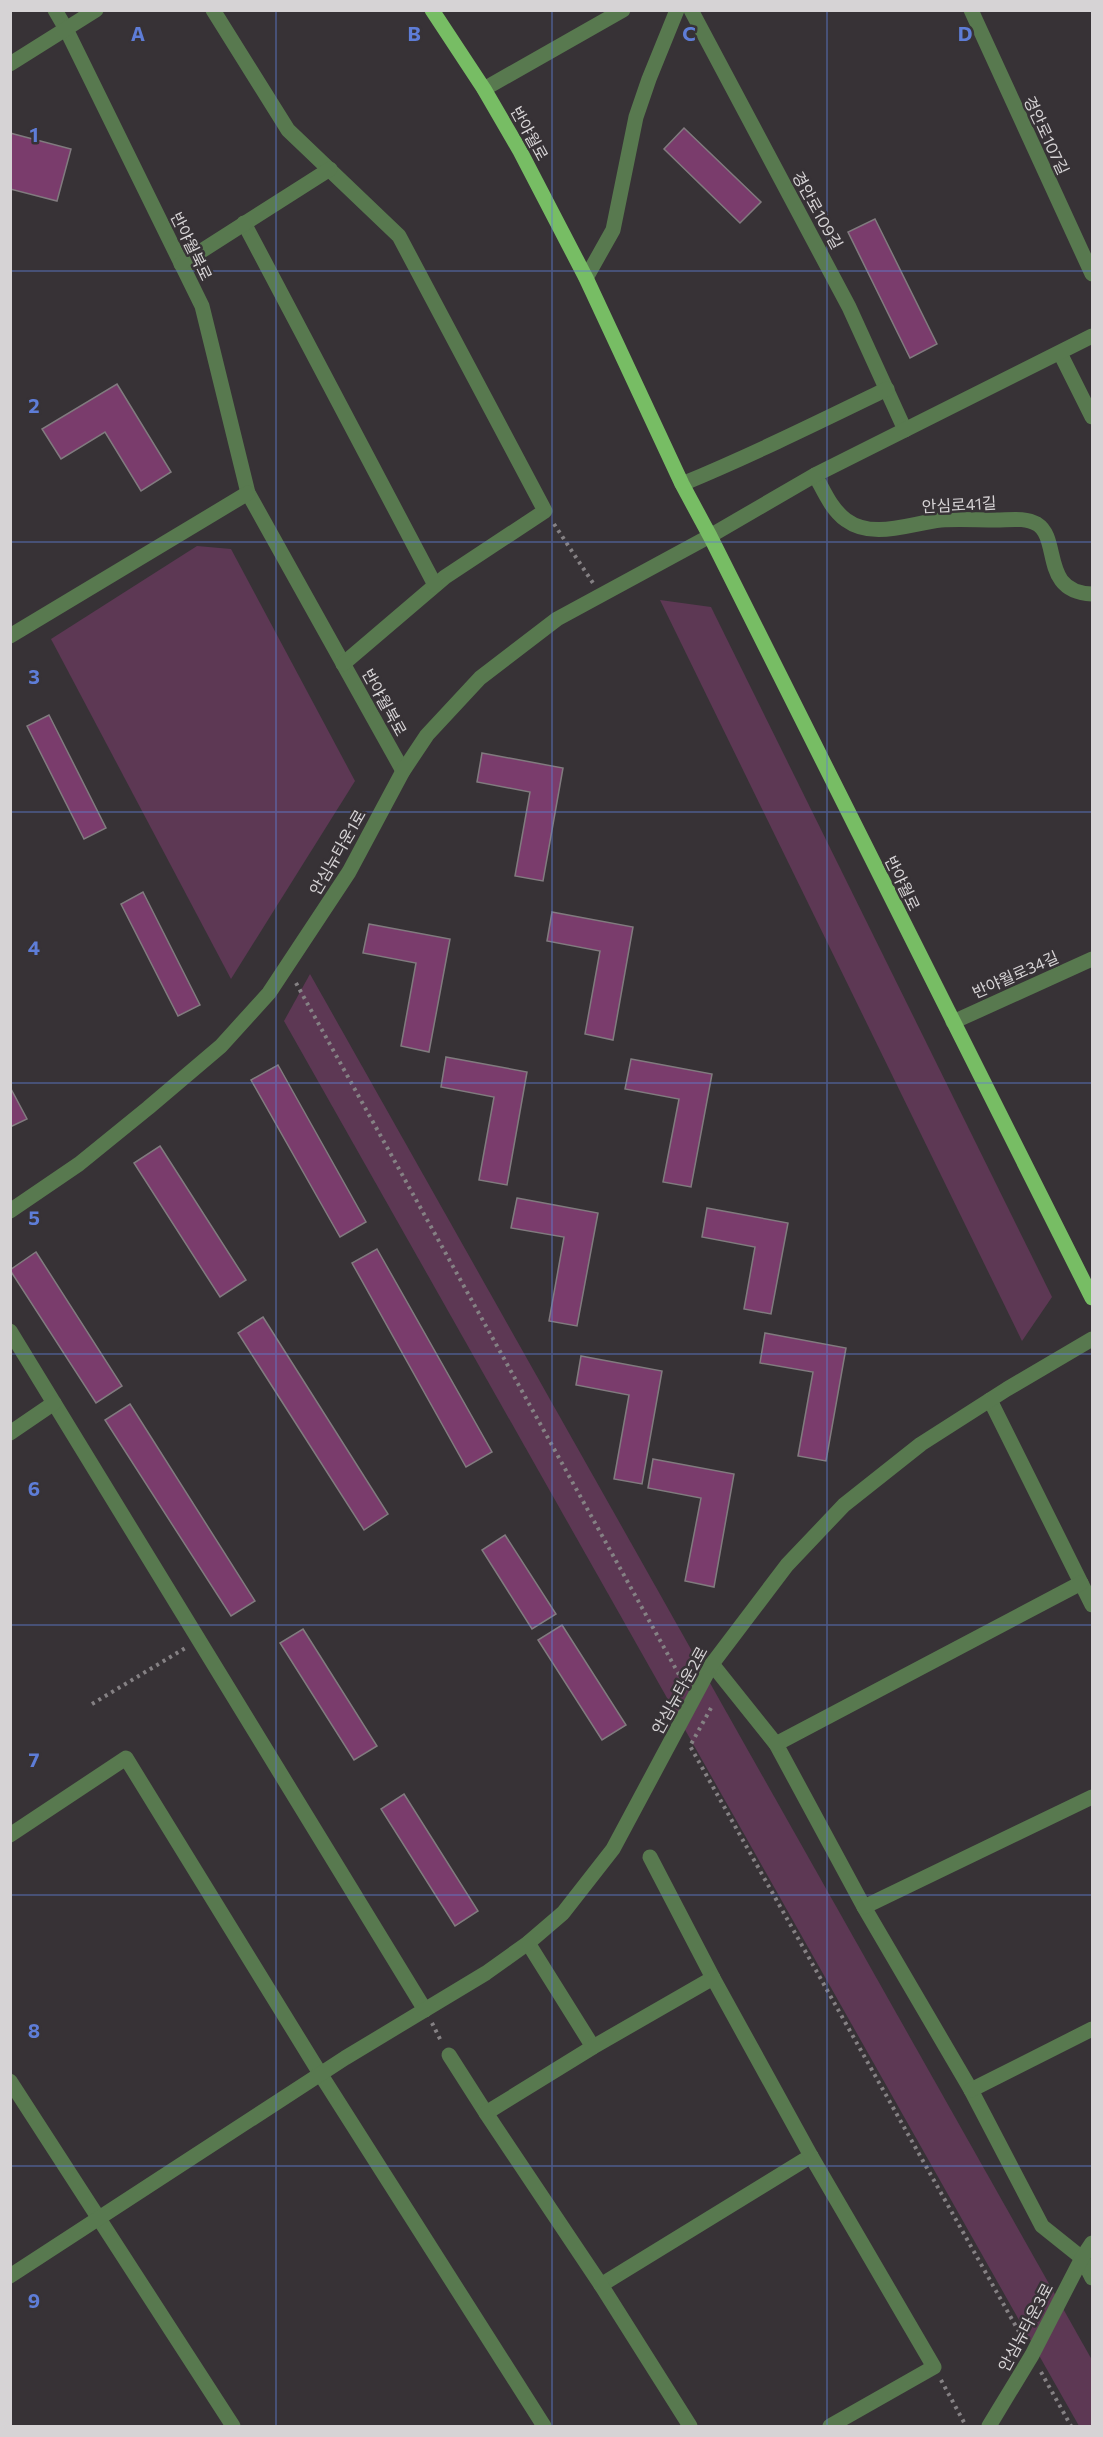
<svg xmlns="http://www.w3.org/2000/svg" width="1103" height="2437" font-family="Commissioner,'Noto Sans KR',sans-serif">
	<rect width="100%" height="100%" fill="#373236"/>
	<g fill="#5d3854">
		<path d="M 197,546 L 231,549 L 355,781 L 231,979 L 51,639 Z"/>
		<path d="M 660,600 L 711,607 L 1052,1297 L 1022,1341 Z"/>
		<path d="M 310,974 L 1092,2360 L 1092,2426 L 1079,2426 L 284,1021 Z"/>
	</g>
	<g fill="#7a3c6c" stroke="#817b7f" stroke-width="1.5">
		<path d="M 684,128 L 761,202 L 740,223 L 664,149 Z"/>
		<path d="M 10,133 L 71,149 L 57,201 L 10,189 Z"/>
		<path d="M 875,219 L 937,344 L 910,358 L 848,232 Z"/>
		<path d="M 117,384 L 171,472 L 141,491 L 105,432 L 61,459 L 42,429 Z"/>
		<path d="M 49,715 L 106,828 L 84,839 L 27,726 Z"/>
		<path d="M 482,753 L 563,768 L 543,881 L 515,876 L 530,792 L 477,782 Z"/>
		<path d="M 143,892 L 200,1005 L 178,1016 L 121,904 Z"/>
		<path d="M 552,912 L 633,927 L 613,1040 L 585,1034 L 600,951 L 547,941 Z"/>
		<path d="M 369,924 L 450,939 L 429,1052 L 401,1046 L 416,963 L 363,953 Z"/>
		<path d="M 446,1057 L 527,1072 L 507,1185 L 479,1180 L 494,1097 L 441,1087 Z"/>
		<path d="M 631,1059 L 712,1074 L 691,1187 L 663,1182 L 679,1099 L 625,1089 Z"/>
		<path d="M 278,1065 L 366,1222 L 340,1237 L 251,1080 Z"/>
		<path d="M 10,1087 L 27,1119 L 10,1127 Z"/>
		<path d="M 160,1146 L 246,1280 L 220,1297 L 134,1163 Z"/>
		<path d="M 517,1198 L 598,1213 L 577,1326 L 549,1321 L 564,1237 L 511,1228 Z"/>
		<path d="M 707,1208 L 788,1223 L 771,1314 L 744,1309 L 755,1247 L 702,1237 Z"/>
		<path d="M 377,1249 L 492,1452 L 466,1467 L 352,1263 Z"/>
		<path d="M 36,1252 L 122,1386 L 96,1403 L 10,1270 Z"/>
		<path d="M 263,1317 L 388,1514 L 364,1530 L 238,1333 Z"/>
		<path d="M 765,1333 L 846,1348 L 826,1461 L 798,1456 L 813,1372 L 760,1363 Z"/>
		<path d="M 581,1356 L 662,1371 L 642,1484 L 614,1479 L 629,1395 L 576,1385 Z"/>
		<path d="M 130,1404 L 255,1601 L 231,1616 L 105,1420 Z"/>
		<path d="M 653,1459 L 734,1474 L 714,1587 L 685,1581 L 701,1498 L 648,1488 Z"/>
		<path d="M 505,1535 L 556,1614 L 532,1629 L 482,1550 Z"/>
		<path d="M 562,1625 L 626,1725 L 602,1740 L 538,1640 Z"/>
		<path d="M 303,1629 L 377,1746 L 354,1760 L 280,1643 Z"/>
		<path d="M 404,1794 L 478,1911 L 455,1926 L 381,1809 Z"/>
	</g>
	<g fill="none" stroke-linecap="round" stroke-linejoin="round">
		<g stroke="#858184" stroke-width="4" stroke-dasharray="3 4.5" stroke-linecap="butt">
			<path d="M 554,524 L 593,583"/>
			<path d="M 296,983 L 682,1680"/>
			<path d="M 92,1704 L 187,1647"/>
			<path d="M 711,1708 L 690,1746 L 1023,2339"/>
			<path d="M 432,2023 L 441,2041"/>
			<path d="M 1041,2372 L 1071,2426"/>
			<path d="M 941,2380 L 966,2426"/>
		</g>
		<g stroke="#58794f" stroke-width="15">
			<path d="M 55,10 L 66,29 L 202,306 L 248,493 L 403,771"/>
			<path d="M 213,10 L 288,130 L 399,236 L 545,511 L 445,577 L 343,664"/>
			<path d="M 691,10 L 849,307 L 905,430"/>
			<path d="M 971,10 L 1092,274"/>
			<path d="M 10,64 L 96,10"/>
			<path d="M 484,89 L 623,10"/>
			<path d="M 244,223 L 435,585"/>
			<path d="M 181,264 L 330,169"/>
			<path d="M 586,278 L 613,230 L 636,117 L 649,79 L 677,10"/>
			<path d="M 1060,353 L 1092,417"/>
			<path d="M 815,475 C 824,491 831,509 846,520 C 873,540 911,523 941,520 C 959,519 978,520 996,520 C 1009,520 1025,517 1037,524 C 1061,539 1040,592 1092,594"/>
			<path d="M 682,484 C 752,455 819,422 887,389"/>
			<path d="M 10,636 L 248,493"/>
			<path d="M 953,1022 L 1092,959"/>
			<path d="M 10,1211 L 79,1164 L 148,1108 L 221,1046 L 269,993 L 349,872 L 403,771 L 427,735 L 480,678 L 557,619 L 710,536 L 815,475 L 1092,336"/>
			<path d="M 10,1331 L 425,2010"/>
			<path d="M 990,1400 L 1092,1605"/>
			<path d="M 10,1433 L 54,1403"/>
			<path d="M 712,1664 L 776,1744 L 864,1907 L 971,2090 L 1042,2226 L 1082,2258 L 1092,2278"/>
			<path d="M 776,1744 L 1081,1583"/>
			<path d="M 10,1835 L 126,1758 L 321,2075 L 544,2426"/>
			<path d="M 650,1857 L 713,1978"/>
			<path d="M 864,1907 L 1092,1797"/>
			<path d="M 528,1943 L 593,2047"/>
			<path d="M 449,2055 L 486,2113"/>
			<path d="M 10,2081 L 233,2426"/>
			<path d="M 971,2090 L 1092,2029"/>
			<path d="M 10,2276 L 345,2058 L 486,1973 L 528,1943 L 563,1913 L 613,1849 L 712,1664 L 787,1565 L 844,1505 L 921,1444 L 1007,1389 L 1092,1339"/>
			<path d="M 601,2285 L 811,2156"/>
			<path d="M 690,2426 L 601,2285 L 486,2113 L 593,2047 L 713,1978 L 811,2156 L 934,2367 L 830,2426"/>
			<path d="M 989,2426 L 1032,2355 L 1082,2258 L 1092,2243"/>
		</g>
		<path stroke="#77bd64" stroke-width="15" d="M 432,10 L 484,89 L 520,151 L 586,278 L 682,484 L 710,536 L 1092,1298"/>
	</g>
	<path fill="none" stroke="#5e7dd7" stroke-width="1.5" stroke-opacity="0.55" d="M 276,10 L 276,2426M 552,10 L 552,2426M 827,10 L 827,2426M 10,271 L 1092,271M 10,542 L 1092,542M 10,812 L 1092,812M 10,1083 L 1092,1083M 10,1354 L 1092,1354M 10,1625 L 1092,1625M 10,1895 L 1092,1895M 10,2166 L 1092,2166"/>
	<g text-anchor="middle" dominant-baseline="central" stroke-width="5" stroke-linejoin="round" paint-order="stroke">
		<g font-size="16" fill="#d6d3d5" stroke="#373236">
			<text transform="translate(530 133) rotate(61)">반야월로</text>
			<text transform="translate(1047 135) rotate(65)">경안로107길</text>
			<text transform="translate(818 210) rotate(61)">경안로109길</text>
			<text transform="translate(192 246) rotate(64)">반야월북로</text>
			<text transform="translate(959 504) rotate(-3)">안심로41길</text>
			<text transform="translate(385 702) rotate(61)">반야월북로</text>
			<text transform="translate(337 852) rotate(-60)">안심뉴타운1로</text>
			<text transform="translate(903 883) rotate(64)">반야월로</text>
			<text transform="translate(1015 974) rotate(-24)">반야월로34길</text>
			<text transform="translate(679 1690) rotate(-61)">안심뉴타운2로</text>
			<text transform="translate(1025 2327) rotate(-62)">안심뉴타운3로</text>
		</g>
	</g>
	<g font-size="20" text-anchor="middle" font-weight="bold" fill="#5e7dd7" stroke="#373236" stroke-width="5" stroke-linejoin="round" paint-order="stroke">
		<text x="138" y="41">A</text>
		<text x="414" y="41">B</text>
		<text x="689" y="41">C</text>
		<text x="965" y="41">D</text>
		<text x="34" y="142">1</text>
		<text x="34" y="413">2</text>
		<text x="34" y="684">3</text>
		<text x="34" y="955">4</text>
		<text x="34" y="1225">5</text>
		<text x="34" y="1496">6</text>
		<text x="34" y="1767">7</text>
		<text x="34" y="2038">8</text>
		<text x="34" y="2308">9</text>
	</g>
	<rect width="1103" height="2437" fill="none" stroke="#d6d3d5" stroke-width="24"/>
</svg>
